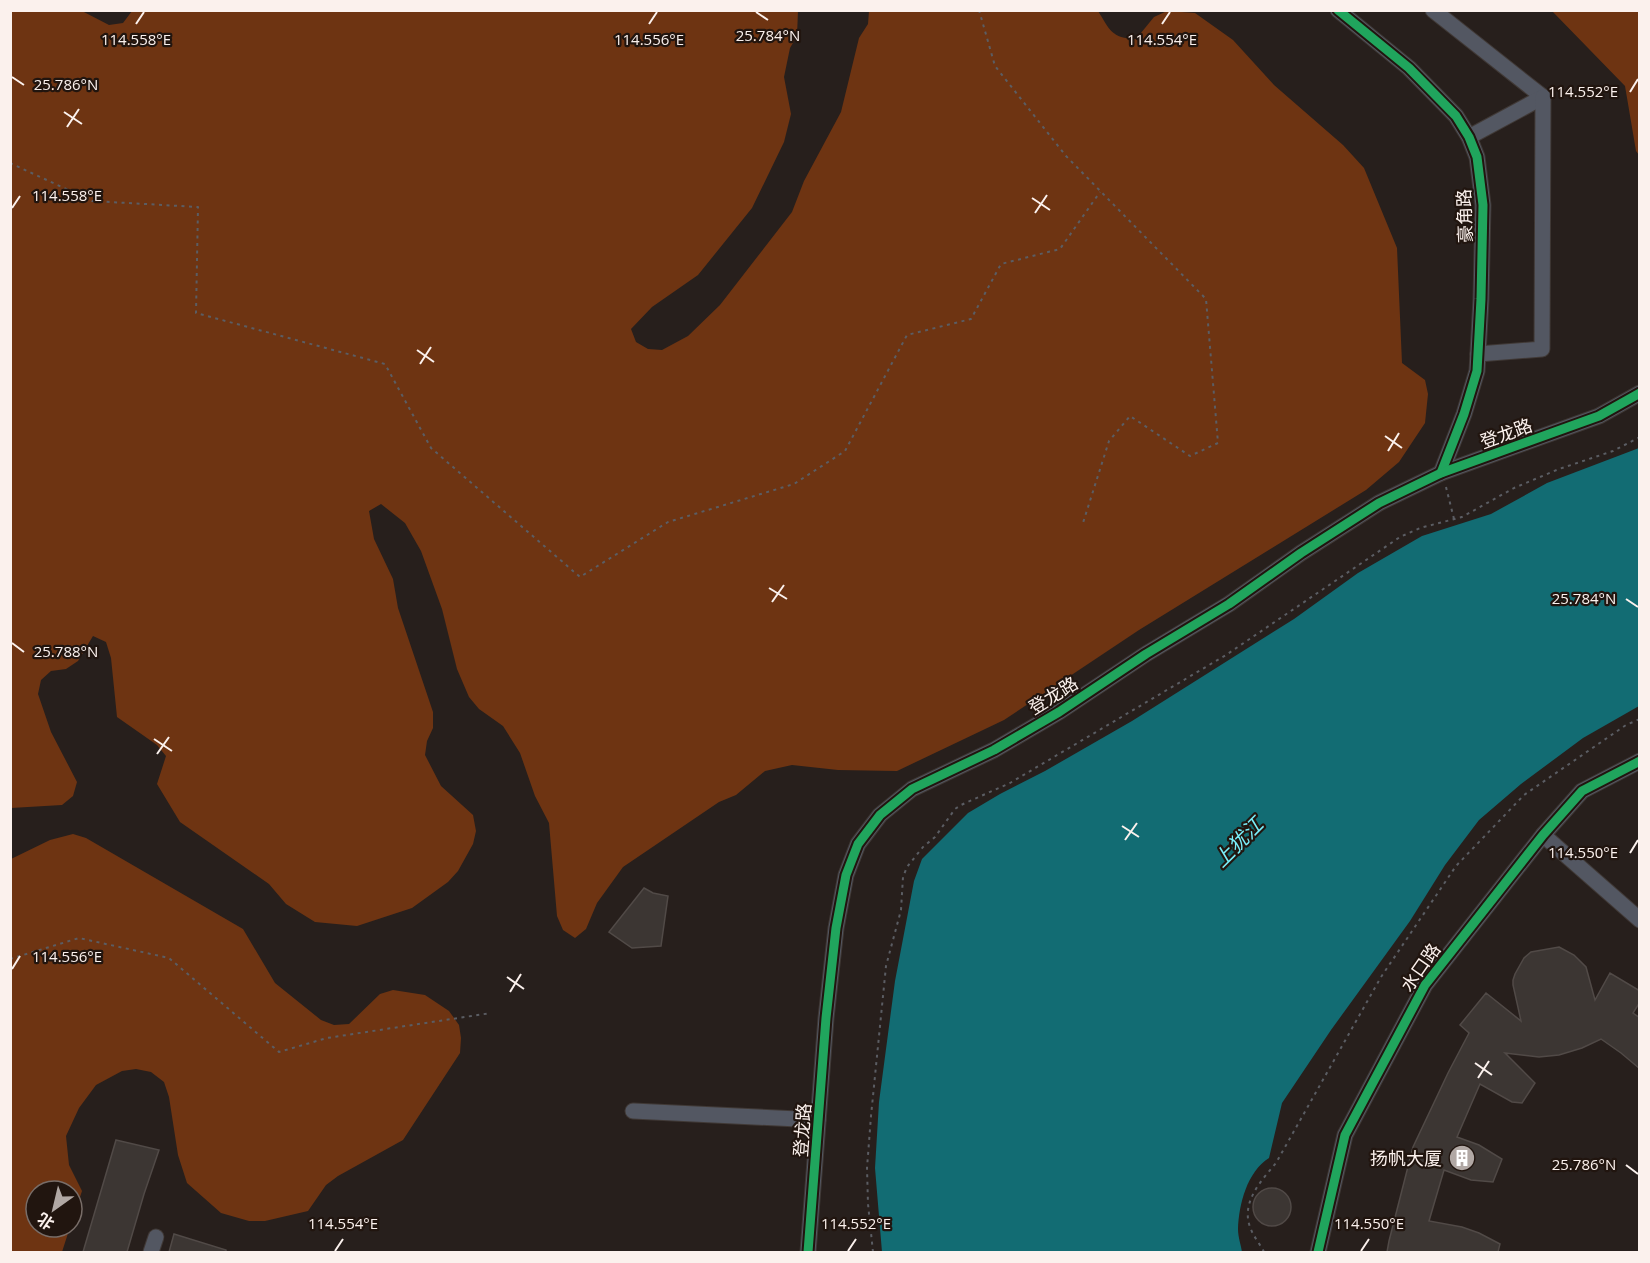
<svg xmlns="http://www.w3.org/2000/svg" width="1650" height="1263" font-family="'Open Sans','Noto Sans SC',sans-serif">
	<rect width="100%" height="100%" fill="#271f1c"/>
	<g fill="#6e3412">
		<path d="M 132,11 L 798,11 L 797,36 L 790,48 L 784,77 L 791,114 L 784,142 L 752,208 L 698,275 L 652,307 L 631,329 L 636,342 L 648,349 L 662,350 L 688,336 L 720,305 L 792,212 L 804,181 L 841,112 L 859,38 L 868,24 L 869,11 L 1098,11 C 1110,30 1111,38 1136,39 L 1154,17 L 1167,11 L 1195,13 L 1233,40 L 1274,85 L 1343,145 L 1364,168 L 1397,248 L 1402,363 L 1425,380 L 1428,394 L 1425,423 L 1399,462 L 1366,490 L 1139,630 L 1004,720 L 897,771 L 838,770 L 792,765 L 765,771 L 736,795 L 719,802 L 623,867 L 597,903 L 586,929 L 575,938 L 563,930 L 557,916 L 549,823 L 535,796 L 520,753 L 503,726 L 479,709 L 469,697 L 457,669 L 442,609 L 421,551 L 405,523 L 381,504 L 369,511 L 374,539 L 393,579 L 398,608 L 433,712 L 433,728 L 427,741 L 425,755 L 441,786 L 473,815 L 476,831 L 473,844 L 458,871 L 448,882 L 412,908 L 357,926 L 315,922 L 286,904 L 269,884 L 180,822 L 157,784 L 166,756 L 157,745 L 117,717 L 111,658 L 106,642 L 93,636 L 78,661 L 66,669 L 51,671 L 41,680 L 38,694 L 51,732 L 77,782 L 73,796 L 62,805 L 11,808 L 11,11 L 82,11 L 109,25 L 123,23 Z"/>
		<path d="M 1553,11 L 1639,11 L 1639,155 L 1636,151 L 1625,86 L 1553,12 Z"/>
		<path d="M 73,834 L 86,838 L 243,929 L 275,983 L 321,1020 L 334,1025 L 349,1024 L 380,994 L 393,990 L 425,995 L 449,1011 L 459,1025 L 461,1038 L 460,1053 L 403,1140 L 338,1176 L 326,1185 L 308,1211 L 265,1221 L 249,1221 L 221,1213 L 187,1183 L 178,1155 L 169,1097 L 164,1082 L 151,1072 L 136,1069 L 122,1071 L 96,1085 L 79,1108 L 66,1136 L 69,1165 L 82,1191 L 72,1221 L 72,1191 L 36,1191 L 36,1227 L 70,1227 L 62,1252 L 11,1252 L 11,859 L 50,840 Z"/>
	</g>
	<path fill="#126c73" d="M 1639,448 L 1639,706 L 1583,738 L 1521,784 L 1479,820 L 1445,865 L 1410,921 L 1331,1030 L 1282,1103 L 1269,1158 C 1247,1172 1239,1204 1238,1229 C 1238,1237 1241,1245 1242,1252 L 882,1252 L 875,1168 L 879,1102 L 895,981 L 914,881 L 922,859 L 968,813 L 1000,794 L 1045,771 L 1132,721 L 1294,619 L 1358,573 L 1422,536 L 1491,514 L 1547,483 Z"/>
	<g fill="#3c3633" stroke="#514a47" stroke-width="1.5">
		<path d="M 644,888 L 653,893 L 668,896 L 661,946 L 632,948 L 609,932 Z"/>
		<path d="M 1559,947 L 1574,955 L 1586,967 L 1595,1000 L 1610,973 L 1640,991 L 1640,1002 L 1633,1013 L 1640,1018 L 1640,1069 L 1621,1053 L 1601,1039 L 1582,1048 L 1559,1055 L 1539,1057 L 1505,1053 L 1535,1083 L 1522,1103 L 1512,1102 L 1480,1084 L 1457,1137 L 1479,1145 L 1502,1159 L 1493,1182 L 1471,1180 L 1444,1170 L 1429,1221 L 1462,1227 L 1479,1233 L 1500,1244 L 1498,1252 L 1387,1252 L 1389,1241 L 1413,1147 L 1448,1073 L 1469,1033 L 1460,1025 L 1486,993 L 1521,1021 L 1513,985 L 1513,980 L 1515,974 L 1524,958 L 1531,952 Z"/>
		<path d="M 116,1140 L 159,1150 L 144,1194 L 127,1252 L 83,1252 Z"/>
		<circle cx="1272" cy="1207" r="19"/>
		<path d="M 174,1234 L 226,1250 L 226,1252 L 169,1252 Z"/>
	</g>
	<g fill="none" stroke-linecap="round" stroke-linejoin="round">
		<g stroke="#403936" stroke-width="17">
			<g id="minor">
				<path d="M 1338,10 L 1409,68 L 1456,116 L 1469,137 L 1477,157 L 1483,205 L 1481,299 L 1477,371 L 1464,414 L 1441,473"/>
				<path d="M 1433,10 L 1543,97"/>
				<path d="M 1469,137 L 1543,97"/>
				<path d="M 1478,354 L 1542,349 L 1543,97"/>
				<path d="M 1543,835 L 1640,920"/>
				<path d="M 633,1111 L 818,1120"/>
				<path d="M 151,1252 L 156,1237"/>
				<path d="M 808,1252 L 826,1018 L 836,928 L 846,875 L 858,844 L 880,815 L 912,789 L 994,750 L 1059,712 L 1146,654 L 1229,604 L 1301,553 L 1379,503 L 1441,473 L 1599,416 L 1640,393"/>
				<path d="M 1318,1252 L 1345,1135 L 1425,985 L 1543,835 L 1582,791 L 1640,761"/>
			</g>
		</g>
		<g stroke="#5b5d63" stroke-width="2" stroke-dasharray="3 4.5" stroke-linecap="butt">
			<path d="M 979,10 L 995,66 L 1066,156 L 1206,299 L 1218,443 L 1190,456 L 1130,416 L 1109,441 L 1082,526"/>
			<path d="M 10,163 L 92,201 L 198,207 L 196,313 L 385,364 L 431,448 L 580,577 L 668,522 L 794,484 L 845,451 L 907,335 L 971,319 L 1001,264 L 1060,249 L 1100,192"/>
			<path d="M 1446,487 L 1454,519"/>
			<path d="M 10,959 L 79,938 L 169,958 L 279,1052 L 327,1038 L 491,1013"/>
			<path d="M 873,1252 L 868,1204 L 867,1168 L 871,1116 L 886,966 L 901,910 L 903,877 L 907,867 L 923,847 L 935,837 L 955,809 L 961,805 L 1010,783 L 1226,655 L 1400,537 L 1420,528 L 1462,517 L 1514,488 L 1559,469 L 1613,451 L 1640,437"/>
			<path d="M 1264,1252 C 1260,1244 1253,1236 1250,1227 C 1241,1202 1261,1181 1276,1163 L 1381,977 L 1456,866 L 1524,795 L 1626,725 L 1640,719"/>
		</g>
		<use href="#minor" stroke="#535762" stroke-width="15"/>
		<g stroke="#21150f" stroke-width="13">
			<g id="cycleway">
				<path d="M 1338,10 L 1409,68 L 1456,116 L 1469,137 L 1477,157 L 1483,205 L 1481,299 L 1477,371 L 1464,414 L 1441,473"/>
				<path d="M 808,1252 L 826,1018 L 836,928 L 846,875 L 858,844 L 880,815 L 912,789 L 994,750 L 1059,712 L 1146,654 L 1229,604 L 1301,553 L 1379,503 L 1441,473 L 1599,416 L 1640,393"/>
				<path d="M 1318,1252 L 1345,1135 L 1425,985 L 1543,835 L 1582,791 L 1640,761"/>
			</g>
		</g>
		<use href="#cycleway" stroke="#20a55d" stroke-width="9"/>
	</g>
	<path fill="none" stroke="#fbf1ed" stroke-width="2" d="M 756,12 L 768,20M 136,24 L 144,12M 649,24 L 657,12M 1162,24 L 1170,12M 12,77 L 24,85M 1630,92 L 1638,79M 64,112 L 82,124M 67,127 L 79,109M 1032,198 L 1050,210M 12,208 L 20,196M 1035,213 L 1047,195M 417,350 L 434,362M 420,364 L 431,347M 1385,436 L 1402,448M 1388,451 L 1399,433M 769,588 L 787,599M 1626,599 L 1638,607M 772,602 L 784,585M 12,643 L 24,652M 154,739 L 172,751M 157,754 L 169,737M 1122,826 L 1139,837M 1125,840 L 1137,823M 1630,853 L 1638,840M 12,969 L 20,956M 507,977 L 524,989M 510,992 L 521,974M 1475,1063 L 1492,1075M 1478,1078 L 1489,1061M 1626,1165 L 1638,1174M 335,1251 L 343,1239M 848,1251 L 856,1239M 1361,1251 L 1369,1239"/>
	<defs>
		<g id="building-disc" transform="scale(1.35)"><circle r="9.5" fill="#b1a8a4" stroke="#21150f"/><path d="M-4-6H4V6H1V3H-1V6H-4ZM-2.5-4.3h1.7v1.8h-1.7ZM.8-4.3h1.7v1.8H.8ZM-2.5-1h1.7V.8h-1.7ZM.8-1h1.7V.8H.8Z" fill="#fff"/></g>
	</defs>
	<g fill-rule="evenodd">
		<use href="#building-disc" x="1462" y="1158"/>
	</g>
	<g text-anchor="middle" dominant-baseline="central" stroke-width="4.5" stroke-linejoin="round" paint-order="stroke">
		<g font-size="18" fill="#fbf1ed" stroke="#21150f">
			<text transform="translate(1464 216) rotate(-92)">豪角路</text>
			<text transform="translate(1506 433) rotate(-20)">登龙路</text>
			<text transform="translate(1053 695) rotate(-32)">登龙路</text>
			<text transform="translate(1420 967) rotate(-55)">水口路</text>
			<text transform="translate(802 1130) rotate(-86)">登龙路</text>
		</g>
		<g font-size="18" fill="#fbf1ed" stroke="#21150f" text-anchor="end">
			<text x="1442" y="1158">扬帆大厦</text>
		</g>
		<g font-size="20" font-style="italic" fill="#7af0fb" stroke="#21150f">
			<text transform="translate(1238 842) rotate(-45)">上犹江</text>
		</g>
	</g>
	<g font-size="15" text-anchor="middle" fill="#fbf1ed" stroke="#21150f" stroke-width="4.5" stroke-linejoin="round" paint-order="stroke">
		<text x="768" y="41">25.784°N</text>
		<text x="136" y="45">114.558°E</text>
		<text x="649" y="45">114.556°E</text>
		<text x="1162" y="45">114.554°E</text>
		<text x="66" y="90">25.786°N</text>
		<text x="1583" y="97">114.552°E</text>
		<text x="67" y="201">114.558°E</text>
		<text x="1584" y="604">25.784°N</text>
		<text x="66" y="657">25.788°N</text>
		<text x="1583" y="858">114.550°E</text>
		<text x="67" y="962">114.556°E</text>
		<text x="1584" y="1170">25.786°N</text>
		<text x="343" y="1229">114.554°E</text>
		<text x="856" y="1229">114.552°E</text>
		<text x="1369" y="1229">114.550°E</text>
	</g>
	<rect width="1650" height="1263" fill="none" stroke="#fbf1ed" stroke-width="24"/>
	<g transform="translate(54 1209) rotate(214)"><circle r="28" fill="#21150f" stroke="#786d68" stroke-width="1.5"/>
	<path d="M0-4.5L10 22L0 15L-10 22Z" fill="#b1a8a4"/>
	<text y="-9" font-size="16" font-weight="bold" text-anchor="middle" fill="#fbf1ed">北</text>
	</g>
</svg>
